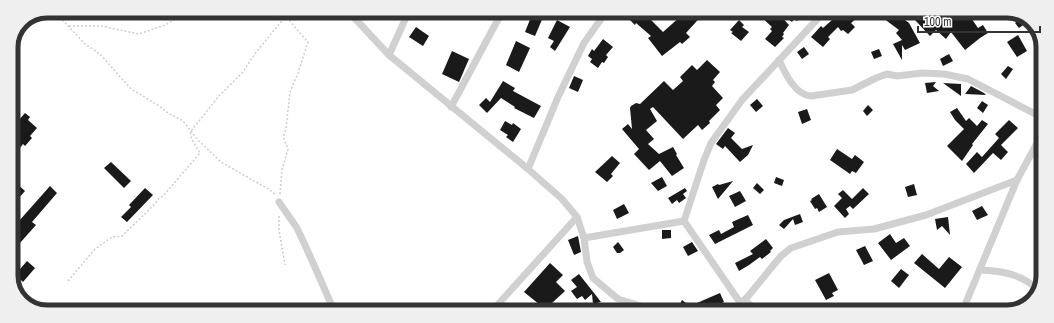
<svg xmlns="http://www.w3.org/2000/svg" width="1054" height="323" font-family="'Archivo Narrow',sans-serif">
	<rect width="100%" height="100%" fill="#fff"/>
	<g fill="#1a1a1a">
		<path d="M 533,12 L 537,12 L 544,15 L 535,36 L 525,32 Z"/>
		<path d="M 572,12 L 593,12 L 590,20 Z"/>
		<path d="M 636,12 L 651,12 L 647,16 L 663,32 L 681,16 L 677,12 L 705,12 L 686,33 L 690,37 L 682,44 L 680,42 L 662,56 L 648,38 L 651,36 L 636,23 L 635,25 L 629,19 Z"/>
		<path d="M 756,12 L 777,12 L 789,25 L 783,33 L 784,34 L 782,37 L 784,38 L 775,47 L 765,39 L 772,31 L 770,29 L 772,27 Z"/>
		<path d="M 786,12 L 800,12 L 799,13 L 801,16 L 797,21 L 794,19 L 792,22 L 784,16 Z"/>
		<path d="M 841,12 L 864,12 L 851,23 L 855,27 L 848,34 L 843,30 L 841,31 L 838,27 L 828,37 L 830,39 L 823,47 L 811,37 L 821,26 L 823,28 Z"/>
		<path d="M 875,12 L 894,12 L 909,23 L 920,43 L 905,50 L 902,45 L 902,60 L 893,44 L 902,40 L 896,33 L 899,30 Z"/>
		<path d="M 923,12 L 935,23 L 951,12 L 967,12 L 978,28 L 983,25 L 988,33 L 980,38 L 965,50 L 951,32 L 946,39 L 936,30 L 930,36 L 915,20 Z"/>
		<path d="M 1022,18 L 1026,23 L 1019,28 L 1015,23 Z"/>
		<path d="M 557,20 L 570,27 L 555,51 L 550,47 L 554,41 L 548,38 Z"/>
		<path d="M 739,20 L 744,25 L 742,27 L 749,32 L 741,41 L 731,33 L 733,32 L 730,30 Z"/>
		<path d="M 416,27 L 429,36 L 423,46 L 409,37 Z"/>
		<path d="M 1018,35 L 1027,51 L 1017,57 L 1007,42 Z"/>
		<path d="M 603,39 L 613,47 L 606,55 L 608,57 L 604,63 L 602,62 L 598,68 L 590,62 L 592,59 L 588,56 L 592,49 L 594,51 Z"/>
		<path d="M 516,41 L 530,48 L 519,72 L 506,65 Z"/>
		<path d="M 804,47 L 809,54 L 802,59 L 797,52 Z"/>
		<path d="M 879,49 L 882,56 L 874,59 L 871,52 Z"/>
		<path d="M 452,51 L 469,59 L 459,82 L 442,74 Z"/>
		<path d="M 949,54 L 953,61 L 943,66 L 940,59 Z"/>
		<path d="M 707,60 L 720,72 L 713,80 L 715,82 L 712,86 L 723,98 L 716,105 L 720,110 L 709,121 L 710,123 L 702,130 L 698,125 L 683,139 L 653,107 L 650,109 L 657,121 L 646,130 L 654,139 L 648,144 L 659,154 L 673,147 L 677,154 L 676,155 L 684,168 L 672,176 L 660,161 L 649,170 L 634,154 L 639,149 L 622,129 L 628,124 L 632,129 L 630,108 L 631,106 L 636,103 L 640,104 L 664,81 L 673,90 L 683,81 L 680,77 L 692,65 L 697,70 Z"/>
		<path d="M 1008,66 L 1013,69 L 1006,79 L 1001,74 Z"/>
		<path d="M 574,76 L 583,80 L 578,92 L 569,88 Z"/>
		<path d="M 503,81 L 515,88 L 513,91 L 541,106 L 534,118 L 514,108 L 515,107 L 501,98 L 487,113 L 479,105 L 486,98 L 490,102 Z"/>
		<path d="M 936,82 L 933,86 L 939,91 L 927,93 L 925,83 Z"/>
		<path d="M 943,83 L 961,84 L 961,96 Z"/>
		<path d="M 971,86 L 984,93 L 986,95 L 965,94 Z"/>
		<path d="M 757,99 L 763,106 L 756,112 L 750,105 Z"/>
		<path d="M 982,101 L 988,105 L 983,113 L 977,108 Z"/>
		<path d="M 868,105 L 873,110 L 867,116 L 863,111 Z"/>
		<path d="M 957,108 L 966,121 L 969,118 L 977,126 L 982,120 L 988,124 L 972,144 L 973,145 L 962,161 L 947,146 L 964,129 L 955,120 L 950,112 Z"/>
		<path d="M 807,109 L 811,120 L 802,124 L 798,112 Z"/>
		<path d="M 25,113 L 30,117 L 28,120 L 37,128 L 30,136 L 32,138 L 25,146 L 23,144 L 17,152 L 11,147 L 11,129 Z"/>
		<path d="M 1009,120 L 1018,128 L 1001,145 L 1008,152 L 1001,160 L 993,153 L 974,173 L 966,164 L 977,152 L 982,157 L 999,138 L 995,134 Z"/>
		<path d="M 505,121 L 512,125 L 513,123 L 521,129 L 513,142 L 506,137 L 508,135 L 500,130 Z"/>
		<path d="M 728,128 L 735,133 L 731,138 L 742,149 L 753,145 L 748,155 L 740,162 L 725,146 L 723,149 L 716,144 Z"/>
		<path d="M 837,149 L 852,159 L 855,155 L 864,162 L 856,173 L 852,171 L 850,174 L 830,160 Z"/>
		<path d="M 612,156 L 620,163 L 611,174 L 613,176 L 607,182 L 595,172 Z"/>
		<path d="M 111,162 L 131,181 L 124,188 L 104,168 Z"/>
		<path d="M 662,177 L 667,186 L 658,191 L 651,183 Z"/>
		<path d="M 776,177 L 784,180 L 782,186 L 774,183 Z"/>
		<path d="M 733,181 L 718,199 L 712,187 L 718,184 L 719,185 Z"/>
		<path d="M 15,182 L 25,191 L 11,207 L 11,186 Z"/>
		<path d="M 757,183 L 764,190 L 760,194 L 753,188 Z"/>
		<path d="M 914,184 L 917,195 L 908,197 L 905,187 Z"/>
		<path d="M 50,186 L 57,193 L 32,222 L 36,225 L 11,253 L 11,230 Z"/>
		<path d="M 145,188 L 153,195 L 127,222 L 121,217 L 131,207 L 129,205 Z"/>
		<path d="M 685,188 L 687,191 L 683,194 L 686,198 L 679,203 L 677,200 L 672,204 L 668,198 Z"/>
		<path d="M 863,188 L 869,194 L 853,209 L 850,206 L 846,209 L 849,214 L 845,218 L 834,206 L 842,198 L 838,194 L 843,190 L 852,199 Z"/>
		<path d="M 740,191 L 746,201 L 735,207 L 729,196 Z"/>
		<path d="M 819,194 L 827,207 L 819,212 L 817,208 L 815,209 L 810,201 L 812,200 L 811,199 Z"/>
		<path d="M 624,204 L 629,213 L 617,219 L 613,210 Z"/>
		<path d="M 982,206 L 988,215 L 977,220 L 972,211 Z"/>
		<path d="M 800,214 L 803,222 L 795,225 L 793,219 L 784,229 L 779,225 L 784,220 Z"/>
		<path d="M 748,215 L 753,225 L 715,244 L 709,235 L 719,230 L 721,234 L 734,227 L 732,222 Z"/>
		<path d="M 948,217 L 950,235 L 942,226 L 937,230 L 935,219 Z"/>
		<path d="M 662,230 L 671,230 L 671,238 L 662,239 Z"/>
		<path d="M 890,234 L 896,243 L 904,238 L 910,246 L 891,260 L 878,243 Z"/>
		<path d="M 578,236 L 581,252 L 574,255 L 568,240 Z"/>
		<path d="M 766,239 L 773,248 L 770,251 L 771,252 L 762,259 L 760,257 L 749,265 L 739,271 L 735,263 L 753,254 L 750,251 Z"/>
		<path d="M 618,242 L 624,250 L 620,253 L 617,253 L 613,247 Z"/>
		<path d="M 692,242 L 698,251 L 688,256 L 683,247 Z"/>
		<path d="M 865,246 L 873,261 L 864,265 L 856,250 Z"/>
		<path d="M 922,254 L 939,269 L 949,257 L 962,267 L 945,288 L 914,263 Z"/>
		<path d="M 27,261 L 35,268 L 23,282 L 15,275 Z"/>
		<path d="M 550,263 L 563,275 L 556,282 L 565,291 L 552,303 L 560,311 L 524,311 L 540,305 L 524,292 Z"/>
		<path d="M 901,269 L 909,275 L 899,288 L 891,281 Z"/>
		<path d="M 829,273 L 838,290 L 832,293 L 834,296 L 826,300 L 815,280 Z"/>
		<path d="M 579,274 L 594,293 L 601,302 L 593,304 L 592,294 L 585,300 L 582,296 L 577,299 L 571,291 L 577,287 L 571,280 Z"/>
		<path d="M 720,293 L 724,302 L 703,312 L 678,312 L 684,309 L 679,306 L 682,300 L 690,306 Z"/>
		<path d="M 823,303 L 825,310 L 815,312 L 814,307 Z"/>
	</g>
	<g fill="none" stroke-linecap="round" stroke-linejoin="round">
		<g stroke="#cdcdcd" stroke-width="1.5" stroke-dasharray="2 2" stroke-linecap="butt">
			<path d="M 54,11 L 85,44 L 100,54 L 130,88 L 159,106 L 168,113 L 183,121 L 198,140 L 221,162 L 270,190 L 276,195"/>
			<path d="M 246,11 L 251,11"/>
			<path d="M 69,26 L 101,26 L 139,34 L 165,25 L 187,12 L 191,11"/>
			<path d="M 280,194 L 282,170 L 288,149 L 284,139 L 284,134 L 286,129 L 290,92 L 298,73 L 308,42 L 298,31 L 286,16"/>
			<path d="M 279,216 L 279,230 L 285,265"/>
			<path d="M 68,281 L 95,249 L 112,237 L 122,236 L 155,204 L 159,198 L 163,196 L 200,153 C 196,146 189,138 191,131 L 219,96 L 242,73 L 257,51 L 290,11"/>
		</g>
		<g stroke="#d0d0d0" stroke-width="7">
			<path d="M 348,11 L 389,55 L 528,169 L 562,199 L 577,217 L 584,238 L 684,221 L 741,304"/>
			<path d="M 389,55 L 409,11"/>
			<path d="M 779,60 C 785,73 795,95 811,96 L 852,90 L 876,78 L 887,74 L 897,76 L 922,73 L 944,74 L 968,79 L 1043,118"/>
			<path d="M 451,107 L 502,12"/>
			<path d="M 528,169 L 558,97 L 584,43 L 606,12"/>
			<path d="M 279,202 L 297,228 L 310,256 L 332,306 L 332,311"/>
			<path d="M 684,221 L 704,160 L 711,143 L 742,100 L 824,12"/>
			<path d="M 584,238 L 587,262 L 593,278 L 618,299 L 641,306 L 653,312"/>
			<path d="M 980,270 C 1004,271 1020,274 1039,290"/>
			<path d="M 744,300 L 759,312"/>
			<path d="M 492,311 L 577,217"/>
			<path d="M 735,312 L 781,256 L 791,248 L 838,232 L 874,229 L 926,215 L 1017,180"/>
			<path d="M 962,312 L 1017,180 L 1042,134"/>
		</g>
	</g>
	<path d="M0 0H1054V323H0ZM47 18H1007A29 29 0 0 1 1036 47V276A29 29 0 0 1 1007 305H47A29 29 0 0 1 18 276V47A29 29 0 0 1 47 18Z" fill="#efefef" fill-rule="evenodd"/>
	<path fill="none" stroke="#333" stroke-width="5" d="M47 18H1007A29 29 0 0 1 1036 47V276A29 29 0 0 1 1007 305H47A29 29 0 0 1 18 276V47A29 29 0 0 1 47 18Z"/>
	<path d="M918 26v6h122v-6" fill="none" stroke="#333333" stroke-width="2"/>
	<text x="924" y="26" font-size="12" fill="#333333" stroke="#ffffff" stroke-width="3" paint-order="stroke">100 m</text>
</svg>
